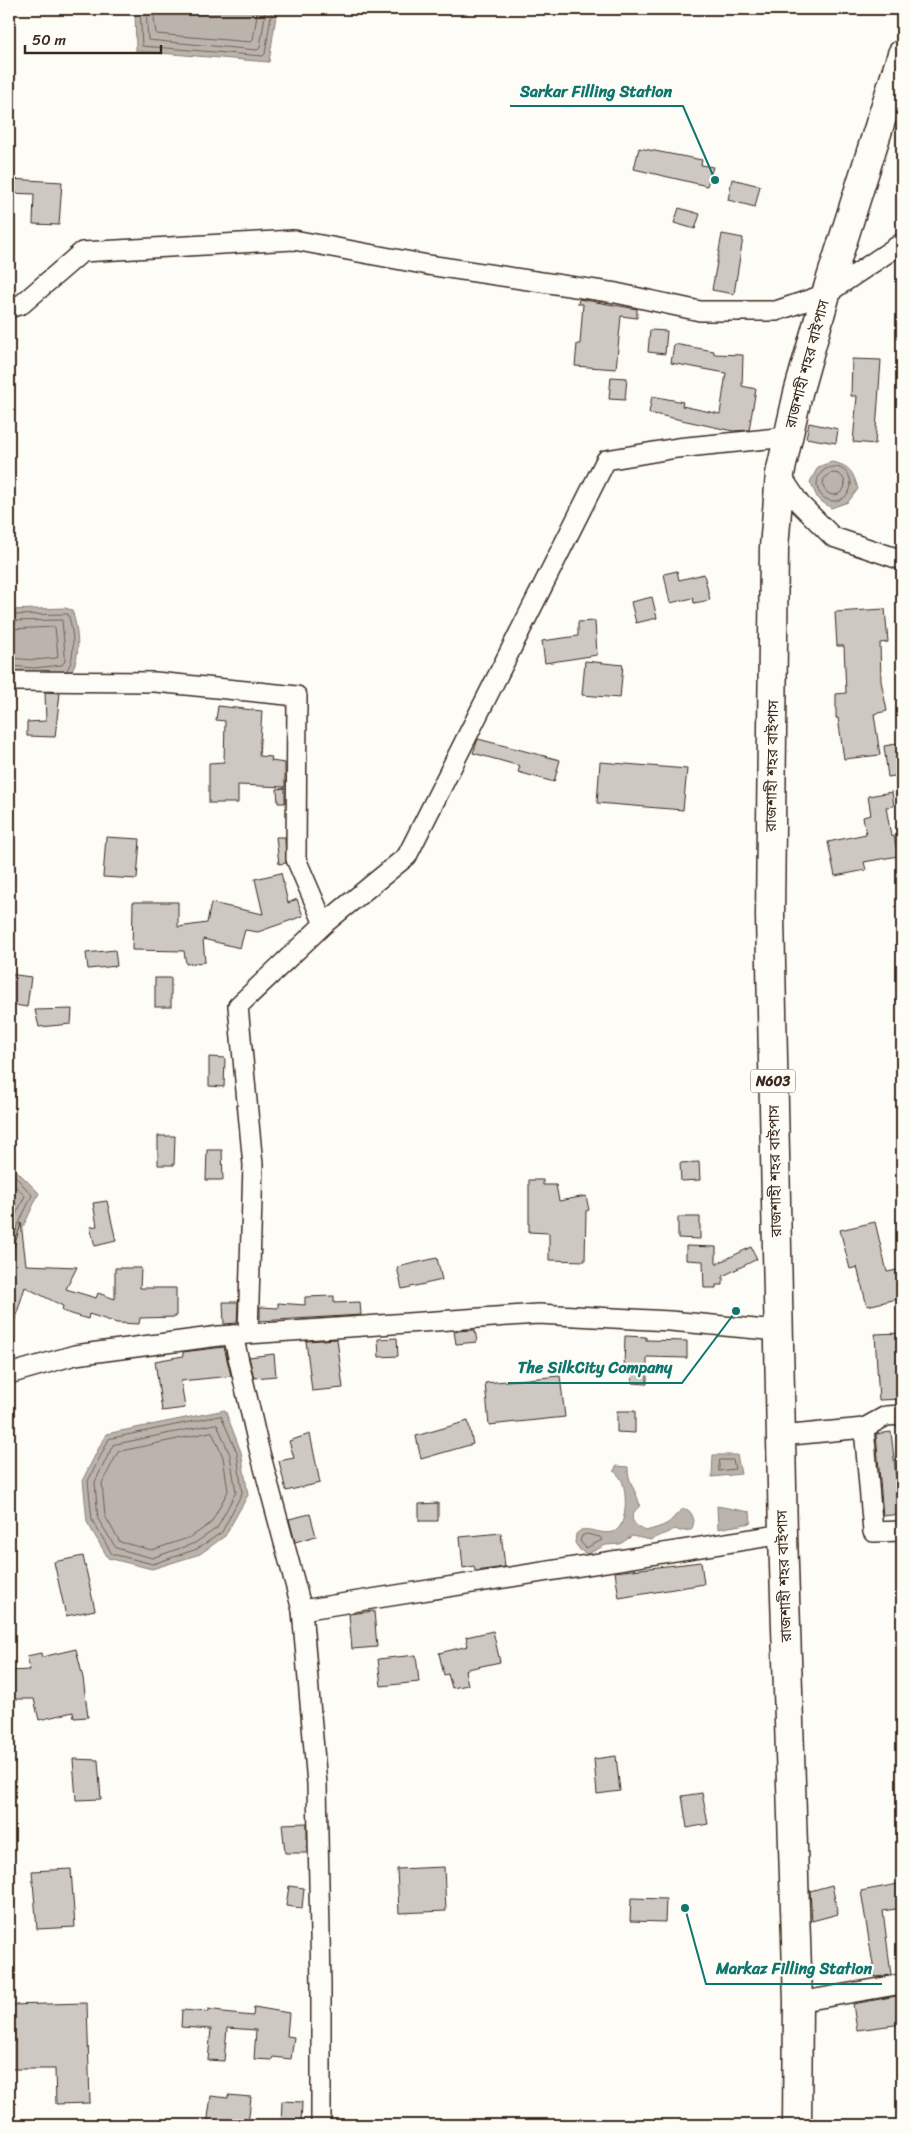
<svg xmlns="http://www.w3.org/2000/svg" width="911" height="2134" font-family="Sriracha,'Noto Sans Bengali',sans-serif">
	<rect width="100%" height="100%" fill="#fdfcf7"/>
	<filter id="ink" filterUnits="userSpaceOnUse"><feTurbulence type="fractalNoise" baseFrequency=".02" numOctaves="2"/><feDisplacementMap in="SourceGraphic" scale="10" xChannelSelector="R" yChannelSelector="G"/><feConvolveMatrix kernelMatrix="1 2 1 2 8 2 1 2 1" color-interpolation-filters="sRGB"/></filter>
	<g filter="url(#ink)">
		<g fill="#bbb4ad" stroke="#887d74">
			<path d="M 135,9 L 277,9 L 269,62 L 136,51 Z"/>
			<path d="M 831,462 C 849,465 853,471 858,489 L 848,502 L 831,508 L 818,499 L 810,482 L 818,467 Z"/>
			<path d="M 65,608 L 72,610 C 78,629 83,662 67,676 L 9,676 L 9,610 Z"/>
			<path d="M 9,1168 L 15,1169 L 39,1193 L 9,1257 Z"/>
			<path d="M 225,1410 L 241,1452 L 248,1495 L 225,1536 L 200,1554 L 152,1569 L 108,1558 L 87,1522 L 83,1479 L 106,1434 Z"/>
			<path d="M 713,1455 L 737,1455 L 741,1474 L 712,1477 Z"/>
			<path d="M 616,1466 L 628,1467 C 627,1481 637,1492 640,1506 C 626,1517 633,1525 646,1531 C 652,1529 662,1527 668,1523 C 675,1518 684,1500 692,1515 C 695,1521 694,1524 691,1530 L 680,1531 L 675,1529 L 651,1540 L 632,1536 L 620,1544 L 606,1545 L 587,1554 L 580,1550 L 575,1543 L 576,1534 L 581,1530 C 592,1528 602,1535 613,1532 C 627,1528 627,1496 623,1484 C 622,1479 618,1475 614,1471 Z"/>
			<path d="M 717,1506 L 750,1512 L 751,1523 L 718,1529 Z"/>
		</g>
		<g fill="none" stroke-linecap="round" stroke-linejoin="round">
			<g stroke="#6e6157" stroke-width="1">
				<path d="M 140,9 L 142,46 L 263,56 L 265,54 L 272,9"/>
				<path d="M 146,9 L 148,40 L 257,50 L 260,48 L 266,9"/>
				<path d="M 153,9 L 156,34 L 251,42 L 253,40 L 258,9"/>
				<circle cx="834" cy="484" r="17"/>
				<circle cx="834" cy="484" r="11"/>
				<path d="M 9,615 L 68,614 C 73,628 77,660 66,671"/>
				<path d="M 9,621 L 62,620 L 65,655 L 65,661 L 62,665 L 34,668 L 9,666"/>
				<path d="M 9,629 L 55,627 L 58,656 L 56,658 L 34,660 L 9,658"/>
				<path d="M 9,1173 L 13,1174 L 32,1195 L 9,1245"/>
				<path d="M 9,1180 L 25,1196 L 9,1229"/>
				<path d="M 221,1416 L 237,1453 L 242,1493 L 222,1532 L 197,1549 L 153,1564 L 112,1554 L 92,1520 L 88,1481 L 109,1439 Z"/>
				<path d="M 217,1424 L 230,1455 L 236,1492 L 217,1528 L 195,1543 L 152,1558 L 116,1548 L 98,1519 L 95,1482 L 113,1445 Z"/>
				<path d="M 212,1432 L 223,1457 L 228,1491 L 211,1523 L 191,1537 L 152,1550 L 120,1542 L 105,1516 L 102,1483 L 118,1452 Z"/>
				<path d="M 720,1460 L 733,1460 L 735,1469 L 719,1471 Z"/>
				<path d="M 587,1534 L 600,1537 L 602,1540 L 586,1548 L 580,1541 L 582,1536 Z"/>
			</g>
		</g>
		<g fill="#cdc8c2" stroke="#3b2a1e">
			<path d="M 639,148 L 702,160 L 701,165 L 713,167 L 707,186 L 634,169 Z"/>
			<path d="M 9,179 L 62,182 L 59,225 L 33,224 L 34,194 L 9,193 Z"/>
			<path d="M 732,179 L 760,186 L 755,207 L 728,200 Z"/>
			<path d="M 679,208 L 700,214 L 695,229 L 674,223 Z"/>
			<path d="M 722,234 L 743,238 L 734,294 L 712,290 Z"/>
			<path d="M 579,299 L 637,309 L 637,318 L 621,316 L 616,369 L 575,366 L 577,344 L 580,344 L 583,304 L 578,304 Z"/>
			<path d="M 650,330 L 667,331 L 665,354 L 648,352 Z"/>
			<path d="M 674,344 L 714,351 L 714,354 L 743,355 L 742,386 L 756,389 L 749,430 L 733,431 L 649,413 L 652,396 L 683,402 L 682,406 L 720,414 L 726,373 L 671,363 Z"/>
			<path d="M 852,359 L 881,360 L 875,444 L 853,442 L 857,396 L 851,396 Z"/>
			<path d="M 611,377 L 627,378 L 625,400 L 609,399 Z"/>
			<path d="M 809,423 L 838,429 L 836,443 L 806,438 Z"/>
			<path d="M 677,571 L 679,580 L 704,574 L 710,600 L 694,603 L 693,598 L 670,603 L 664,574 Z"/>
			<path d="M 652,597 L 657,618 L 636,623 L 631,602 Z"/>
			<path d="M 885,609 L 888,642 L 880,643 L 881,681 L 887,711 L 874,714 L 880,755 L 844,759 L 838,718 L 836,718 L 836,694 L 846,693 L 844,646 L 837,646 L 835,612 Z"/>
			<path d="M 595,621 L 597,655 L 545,663 L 542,641 L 578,636 L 578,622 Z"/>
			<path d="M 585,661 L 623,665 L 620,698 L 582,695 Z"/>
			<path d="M 45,692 L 60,693 L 55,737 L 27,736 L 27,722 L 46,721 Z"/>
			<path d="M 218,706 L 262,711 L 259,756 L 272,757 L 271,761 L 285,763 L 285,787 L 238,785 L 238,803 L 209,803 L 209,763 L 224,762 L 225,721 L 216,720 Z"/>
			<path d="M 478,739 L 560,760 L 554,782 L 518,772 L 520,766 L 473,753 Z"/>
			<path d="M 902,743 L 902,775 L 888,777 L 884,746 Z"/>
			<path d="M 600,762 L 687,769 L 683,810 L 597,803 Z"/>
			<path d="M 285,788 L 285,803 L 278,803 L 277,789 Z"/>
			<path d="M 892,792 L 894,806 L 886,807 L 891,836 L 894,836 L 898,856 L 864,862 L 866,870 L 835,876 L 828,842 L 866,834 L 863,817 L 871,815 L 868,796 Z"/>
			<path d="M 106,837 L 140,839 L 137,879 L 103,877 Z"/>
			<path d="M 276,837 L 285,837 L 286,863 L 279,864 Z"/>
			<path d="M 281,873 L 288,903 L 297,899 L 303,916 L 258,932 L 245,930 L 240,948 L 203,939 L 205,962 L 186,964 L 184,951 L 132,950 L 133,902 L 178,902 L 178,927 L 207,923 L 211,903 L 263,914 L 255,879 Z"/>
			<path d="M 115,950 L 117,966 L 88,969 L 86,953 Z"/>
			<path d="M 9,974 L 31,977 L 27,1007 L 9,1004 Z"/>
			<rect x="155" y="978" width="16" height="29"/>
			<path d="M 72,1009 L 71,1024 L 39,1027 L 35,1010 Z"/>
			<path d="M 209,1057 L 225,1058 L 224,1087 L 209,1086 Z"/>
			<path d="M 158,1136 L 175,1136 L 174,1165 L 158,1165 Z"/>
			<path d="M 207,1150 L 222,1150 L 223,1180 L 206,1180 Z"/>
			<path d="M 699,1162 L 700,1180 L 681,1181 L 680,1163 Z"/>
			<path d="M 529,1180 L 543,1180 L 543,1185 L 556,1185 L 559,1201 L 586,1196 L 589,1210 L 586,1211 L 585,1261 L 549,1260 L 549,1233 L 529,1232 Z"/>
			<path d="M 107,1201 L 116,1241 L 95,1246 L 90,1227 L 97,1226 L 93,1203 Z"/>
			<path d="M 678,1217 L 700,1217 L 700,1239 L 678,1238 Z"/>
			<path d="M 875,1222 L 887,1272 L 902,1269 L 902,1298 L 867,1306 L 857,1267 L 850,1269 L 840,1230 Z"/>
			<path d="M 21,1223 L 26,1265 L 77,1267 L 66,1289 L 96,1298 L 98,1293 L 115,1299 L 115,1268 L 141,1268 L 140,1288 L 176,1288 L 176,1317 L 140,1318 L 139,1324 L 117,1323 L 89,1314 L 88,1319 L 62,1311 L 63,1306 L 25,1287 L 12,1329 L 9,1328 L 9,1264 Z"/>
			<path d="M 686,1246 L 716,1247 L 716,1264 L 751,1247 L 757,1259 L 723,1276 L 723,1285 L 716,1285 L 716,1288 L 704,1288 L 703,1261 L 686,1260 Z"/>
			<path d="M 437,1258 L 442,1280 L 402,1289 L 397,1267 Z"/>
			<path d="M 334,1296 L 334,1303 L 360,1302 L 361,1315 L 260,1321 L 260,1307 L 278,1308 L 278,1303 L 305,1305 L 305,1297 Z"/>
			<path d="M 223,1302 L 238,1302 L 237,1323 L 224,1324 Z"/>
			<path d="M 475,1330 L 477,1342 L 456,1344 L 454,1331 Z"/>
			<path d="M 902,1333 L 902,1399 L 879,1400 L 875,1334 Z"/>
			<path d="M 625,1336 L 646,1337 L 646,1340 L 687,1341 L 687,1358 L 647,1357 L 647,1384 L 632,1383 L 633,1369 L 624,1368 Z"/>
			<path d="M 397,1338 L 398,1356 L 379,1357 L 378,1339 Z"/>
			<path d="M 337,1339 L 343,1388 L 312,1391 L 306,1341 Z"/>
			<path d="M 224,1347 L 231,1376 L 181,1381 L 185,1408 L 162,1411 L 155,1361 L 183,1356 L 183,1352 Z"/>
			<path d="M 274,1354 L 276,1376 L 254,1378 L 249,1357 Z"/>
			<path d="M 560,1376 L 565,1417 L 489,1425 L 485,1383 Z"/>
			<path d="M 617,1411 L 635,1411 L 635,1433 L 617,1432 Z"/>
			<path d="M 468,1421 L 473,1444 L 421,1459 L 416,1436 Z"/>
			<path d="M 891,1432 L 896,1476 L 902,1475 L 902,1492 L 898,1493 L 900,1514 L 883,1516 L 876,1434 Z"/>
			<path d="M 310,1434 L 320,1483 L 286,1491 L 279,1461 L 294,1458 L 289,1441 Z"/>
			<path d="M 438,1503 L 438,1521 L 419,1521 L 419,1504 Z"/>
			<path d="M 310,1514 L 316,1536 L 295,1542 L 289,1519 Z"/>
			<path d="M 501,1533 L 505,1567 L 475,1571 L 474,1566 L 463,1568 L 460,1537 Z"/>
			<path d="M 83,1556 L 95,1610 L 66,1616 L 54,1562 Z"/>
			<path d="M 701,1562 L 704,1584 L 619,1598 L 615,1572 Z"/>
			<path d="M 374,1611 L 377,1647 L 352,1649 L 349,1614 Z"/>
			<path d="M 493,1631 L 500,1662 L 468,1669 L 465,1670 L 468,1685 L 452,1688 L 448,1674 L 444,1675 L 439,1653 L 468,1646 L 466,1637 Z"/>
			<path d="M 76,1649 L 83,1678 L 88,1717 L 74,1718 L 73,1712 L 39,1720 L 34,1699 L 9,1699 L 9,1671 L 30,1670 L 27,1656 L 41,1653 L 42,1657 Z"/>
			<path d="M 416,1655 L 419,1682 L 381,1686 L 378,1659 Z"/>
			<path d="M 616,1756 L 620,1791 L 597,1794 L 594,1759 Z"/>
			<path d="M 73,1759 L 98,1760 L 101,1799 L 76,1800 Z"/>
			<path d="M 702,1793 L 708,1824 L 687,1828 L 682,1796 Z"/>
			<path d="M 307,1823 L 307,1853 L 285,1853 L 282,1824 Z"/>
			<path d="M 444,1867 L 446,1911 L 399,1913 L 397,1869 Z"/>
			<path d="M 71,1869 L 75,1927 L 37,1929 L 32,1871 Z"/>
			<path d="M 898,1884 L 902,1908 L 883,1911 L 891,1975 L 875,1977 L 861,1891 Z"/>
			<path d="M 832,1885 L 838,1914 L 812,1921 L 810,1891 Z"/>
			<path d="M 289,1886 L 304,1888 L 302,1908 L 286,1906 Z"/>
			<path d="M 631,1898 L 666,1899 L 665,1922 L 630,1921 Z"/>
			<path d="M 902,1995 L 902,2024 L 857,2030 L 853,2004 Z"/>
			<path d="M 87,2003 L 90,2103 L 56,2104 L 55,2069 L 9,2069 L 9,2005 Z"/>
			<path d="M 254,2007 L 289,2013 L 287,2036 L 294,2037 L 291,2059 L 273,2057 L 272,2060 L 254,2059 L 256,2030 L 227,2028 L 224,2061 L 208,2060 L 211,2029 L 181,2027 L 182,2010 L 208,2012 L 208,2009 L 222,2011 L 222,2013 L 253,2016 Z"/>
			<path d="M 228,2095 L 251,2097 L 248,2125 L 207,2125 L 211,2096 L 228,2098 Z"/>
			<path d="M 282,2101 L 302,2102 L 301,2125 L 281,2125 Z"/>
		</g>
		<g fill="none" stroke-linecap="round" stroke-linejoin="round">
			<g stroke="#3b2a1e" stroke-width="22">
				<g id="street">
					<path d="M 9,308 L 22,304 L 82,252 L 294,240 L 428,265 L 616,293 L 700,311 L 776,311 L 826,294 L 902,243"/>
					<path d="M 780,474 L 800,504 L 833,537 L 902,560"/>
					<path d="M 9,681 L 155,682 L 297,696 L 296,859 L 324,924 L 238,1006 L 253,1165 L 248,1334"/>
					<path d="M 324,924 L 407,856 L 606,460 L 677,448 L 788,437"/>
					<path d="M 233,1335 L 259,1449 L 302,1610 L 317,1784 L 321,1985 L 321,2125"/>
					<path d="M 9,1374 L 75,1355 L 219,1336 L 538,1314 L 670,1321 L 778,1331"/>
					<path d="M 864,1428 L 886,1416 L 902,1415"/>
					<path d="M 781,1436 L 864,1428 L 873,1532 L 902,1531"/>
					<path d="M 302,1610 L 783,1534"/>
					<path d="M 798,2002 L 902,1984"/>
				</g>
			</g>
			<g stroke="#3b2a1e" stroke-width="31">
				<path id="highway" d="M 797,2125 L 798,2002 L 783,1534 L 770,916 L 774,548 L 780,474 L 798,393 L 826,294 L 902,54"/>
			</g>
			<use href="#street" stroke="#fdfcf7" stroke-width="19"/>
			<use href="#highway" stroke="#fdfcf7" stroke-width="28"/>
		</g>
	</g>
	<g text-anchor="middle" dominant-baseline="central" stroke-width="4.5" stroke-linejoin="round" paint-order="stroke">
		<rect fill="#fdfcf7" stroke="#75695f" stroke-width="1" x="750.5" y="1069.5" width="45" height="23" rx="4"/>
		<g font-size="14" font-weight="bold" fill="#3b2a1e">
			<text x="773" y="1081">N603</text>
		</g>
		<g font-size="15" fill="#3b2a1e" stroke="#fdfcf7">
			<text transform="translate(807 364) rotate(-75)">রাজশাহী শহর বাইপাস</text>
			<text transform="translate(772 766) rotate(-89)">রাজশাহী শহর বাইপাস</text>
			<text transform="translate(775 1171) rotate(-91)">রাজশাহী শহর বাইপাস</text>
			<text transform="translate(784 1576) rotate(-92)">রাজশাহী শহর বাইপাস</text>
		</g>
	</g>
	<path fill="none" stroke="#0f766e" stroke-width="2" d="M715 180L683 106H510M736 1311L682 1383H508M685 1908L706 1984H882"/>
	<g fill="#0f766e" stroke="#fdfcf7" stroke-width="2">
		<circle cx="715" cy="180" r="5"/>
		<circle cx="736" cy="1311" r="5"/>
		<circle cx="685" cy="1908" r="5"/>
	</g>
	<g font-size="16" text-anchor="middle" font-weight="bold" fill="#0f766e" stroke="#fdfcf7" stroke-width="4.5" stroke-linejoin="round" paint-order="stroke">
		<text x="596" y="97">Sarkar Filling Station</text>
		<text x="595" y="1373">The SilkCity Company</text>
		<text x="794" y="1974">Markaz Filling Station</text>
	</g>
	<rect width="911" height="2134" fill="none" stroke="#fdfcf7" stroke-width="30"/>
	<rect x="15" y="15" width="881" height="2104" fill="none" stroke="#3b2a1e" stroke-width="2" filter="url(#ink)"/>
	<path d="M25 45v8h136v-8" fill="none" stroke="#3b2a1e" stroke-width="2.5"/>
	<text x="32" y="45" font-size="15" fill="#3b2a1e" stroke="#fdfcf7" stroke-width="4" paint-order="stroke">50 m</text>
</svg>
